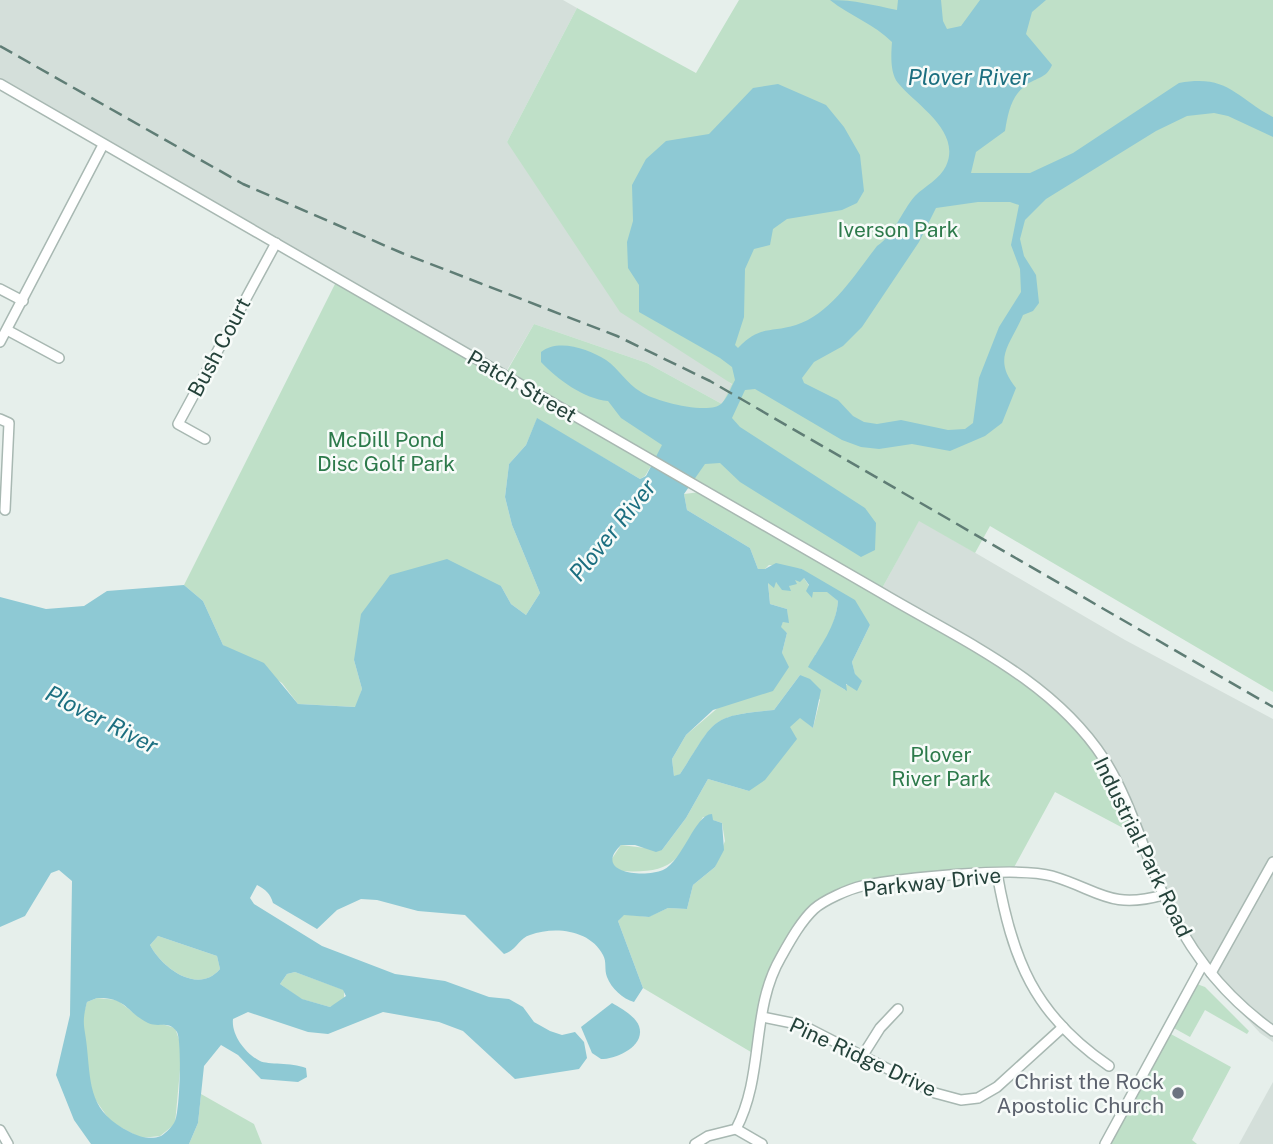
<svg xmlns="http://www.w3.org/2000/svg" width="1273" height="1144" font-family="'Public Sans',sans-serif">
	<rect width="100%" height="100%" fill="#e6efeb"/>
	<g fill="#d4dfda">
		<path d="M 0,0 L 563,0 L 577,8 L 507,142 L 732,385 L 722,404 L 647,363 L 534,324 L 504,375 L 0,84 Z"/>
		<path d="M 919,520 L 1125,640 L 1273,719 L 1273,1042 L 1260,1033 L 1219,988 L 1177,924 L 1140,837 L 880,592 Z"/>
		<path d="M 1273,1082 L 1273,1144 L 1239,1144 Z"/>
	</g>
	<g fill="#bfe0c8">
		<path d="M 739,0 L 1273,0 L 1273,692 L 990,526 L 975,553 L 919,521 L 880,592 L 1042,691 L 1105,760 L 1140,837 L 1055,792 L 1011,873 L 860,887 L 815,907 L 773,972 L 756,1055 L 643,988 L 618,921 L 624,914 L 648,917 L 668,908 L 687,909 L 693,885 L 715,867 L 725,841 L 722,823 L 703,817 C 678,862 673,874 619,871 L 614,867 L 611,860 L 621,845 L 662,850 L 686,818 L 708,779 L 749,791 L 793,721 L 800,717 L 813,728 L 820,700 L 800,675 L 774,710 C 707,716 716,721 680,774 L 674,777 L 672,759 L 686,735 L 782,653 L 787,633 L 780,628 L 783,622 L 788,622 L 787,609 L 770,604 L 768,582 L 776,582 L 786,589 L 795,580 L 804,578 L 813,592 L 828,592 L 838,601 C 837,618 827,643 815,655 L 818,672 L 845,690 L 844,685 L 849,685 L 855,675 L 852,662 L 870,625 L 802,569 L 769,565 L 765,569 L 758,569 L 750,548 L 687,510 L 684,494 L 700,492 L 620,447 L 651,466 L 645,476 L 640,479 L 537,419 L 526,445 L 509,464 L 505,497 L 512,525 L 540,593 L 526,615 L 511,604 L 501,586 L 354,660 L 362,689 L 356,707 L 298,704 L 282,683 L 223,645 L 203,601 L 184,585 L 336,282 L 503,378 L 534,324 L 647,363 L 722,404 L 732,384 L 620,312 L 507,142 L 577,8 L 696,73 Z"/>
		<path d="M 158,936 L 217,956 L 220,969 C 198,995 162,968 150,945 Z"/>
		<path d="M 295,972 L 344,990 L 344,1001 L 330,1007 L 301,999 L 280,984 L 287,974 Z"/>
		<path d="M 1197,984 L 1205,987 L 1249,1031 L 1247,1034 L 1205,1010 L 1190,1037 L 1172,1027 Z"/>
		<path d="M 97,998 L 117,1000 L 139,1017 L 175,1028 L 182,1048 L 175,1124 L 160,1136 L 141,1138 L 111,1122 L 92,1095 L 81,1023 L 87,1002 Z"/>
		<path d="M 1169,1033 L 1231,1067 L 1192,1140 L 1197,1144 L 1109,1144 Z"/>
		<path d="M 201,1094 L 254,1124 L 262,1144 L 189,1144 L 198,1123 Z"/>
	</g>
	<g fill="#8ec9d4" fill-rule="evenodd">
		<path d="M 830,0 C 855,0 873,5 897,10 L 898,0 L 941,0 L 943,21 L 947,29 L 961,26 L 980,0 L 1046,0 L 1032,12 L 1026,34 L 1052,65 C 1046,79 1037,77 1026,85 C 1011,96 1008,113 1005,131 L 976,152 L 971,173 L 1030,173 L 1073,153 L 1179,83 C 1228,74 1235,97 1273,117 L 1273,137 L 1228,116 L 1214,113 L 1187,116 L 1156,131 L 1046,199 L 1025,220 L 1020,239 L 1024,256 L 1036,275 L 1039,303 L 1033,311 L 1023,315 C 1010,346 992,358 1016,388 L 1002,423 L 985,436 L 950,451 L 912,444 L 879,449 L 861,447 L 842,440 L 755,389 L 745,390 L 732,418 L 740,427 L 865,508 L 876,523 L 875,550 L 861,557 L 740,482 L 720,463 L 705,464 L 684,494 L 687,510 L 750,548 L 758,569 L 765,569 L 776,563 L 802,569 L 855,600 L 870,625 L 852,662 L 855,674 L 862,681 L 857,691 L 846,684 L 847,691 L 808,667 C 820,646 836,627 838,601 L 827,592 L 813,592 L 812,598 L 806,591 L 809,585 L 804,578 L 800,582 L 795,580 L 797,584 L 789,586 L 791,591 L 782,590 L 776,582 L 774,588 L 768,583 L 770,604 L 787,609 L 789,623 L 783,622 L 781,627 L 787,633 L 782,653 L 789,667 L 773,691 L 713,710 L 686,735 L 672,759 L 674,776 L 680,774 C 716,720 707,716 774,710 L 800,675 L 810,679 L 821,690 L 813,728 L 800,718 L 790,727 L 797,739 L 765,780 L 749,791 L 708,779 L 686,818 L 662,850 L 656,852 L 635,845 L 621,845 C 592,873 644,878 663,870 C 683,861 695,814 712,814 L 713,820 L 722,823 L 724,850 L 715,867 L 693,885 L 687,909 L 668,908 L 649,917 L 624,915 L 618,921 L 643,988 L 634,1002 C 623,999 611,988 607,977 C 604,969 607,962 603,955 C 590,930 555,926 530,935 C 519,938 516,951 504,954 L 465,915 L 418,911 L 377,900 L 361,899 L 337,910 L 317,929 L 273,903 C 270,893 266,890 257,885 L 250,898 L 254,904 L 322,946 L 395,974 L 445,981 L 489,997 L 509,999 L 523,1007 L 534,1022 L 550,1031 L 562,1035 L 575,1032 L 584,1042 L 587,1058 L 579,1069 L 515,1079 L 463,1031 L 439,1022 L 383,1012 L 328,1034 L 308,1032 L 248,1012 L 233,1019 C 231,1035 246,1054 260,1061 C 268,1065 291,1062 306,1068 L 307,1077 L 298,1082 L 261,1079 L 238,1055 L 221,1045 L 204,1066 L 198,1123 L 189,1144 L 91,1144 L 74,1120 L 56,1075 L 70,1015 L 72,881 L 59,870 L 51,873 L 25,916 L 0,927 L 0,597 L 46,609 L 84,606 L 107,591 L 184,585 L 203,601 L 223,645 L 264,663 L 298,704 L 355,707 L 362,689 L 354,660 L 361,614 L 390,575 L 447,559 L 501,586 L 511,604 L 526,615 L 540,593 L 512,525 L 505,497 L 509,464 L 526,445 L 537,418 L 640,479 L 646,476 L 662,445 L 621,418 L 608,401 C 584,399 557,379 541,362 L 541,352 C 558,338 589,349 606,360 C 619,369 626,383 641,392 C 654,401 711,416 722,403 C 728,397 731,387 735,380 L 732,367 L 720,358 L 639,312 L 639,285 L 628,268 L 627,242 L 633,221 L 632,185 L 646,159 L 666,141 L 709,134 L 753,88 L 778,84 L 826,105 L 844,127 L 860,155 L 864,191 L 857,203 L 842,210 L 787,219 L 773,229 L 770,245 L 754,249 L 745,269 L 744,317 L 735,345 L 738,348 C 760,325 770,333 796,325 C 831,314 855,274 877,246 C 895,234 901,212 915,196 C 925,186 940,179 946,166 C 962,131 916,105 898,83 C 890,73 891,55 892,42 C 874,24 850,16 830,0 ZM 978,202 L 1010,202 L 1019,205 L 1011,245 L 1020,269 L 1021,292 L 999,327 L 979,378 L 973,423 L 965,429 L 948,430 L 901,420 L 877,424 L 864,422 L 853,416 L 838,400 L 804,383 L 802,378 L 814,362 L 843,346 L 862,327 L 919,242 L 936,208 ZM 158,936 L 217,956 L 220,969 C 198,995 162,968 150,945 ZM 295,972 L 343,990 L 346,996 L 330,1007 L 302,999 L 280,984 L 287,974 ZM 97,998 C 127,997 127,1013 148,1023 C 158,1028 169,1020 177,1032 C 182,1041 180,1110 175,1121 C 173,1126 166,1133 161,1136 C 151,1140 139,1137 130,1132 C 90,1112 91,1088 87,1048 C 85,1026 81,1025 87,1002 Z"/>
		<path d="M 612,1003 C 621,1008 635,1016 639,1026 C 646,1046 616,1059 601,1059 L 592,1053 L 581,1027 Z"/>
	</g>
	<g fill="none" stroke-linecap="round" stroke-linejoin="round">
		<g stroke="#a8b8b2" stroke-width="12">
			<g id="minor">
				<path d="M 0,84 L 880,592 C 959,639 1052,679 1104,759 C 1131,801 1143,851 1164,896 C 1188,950 1225,997 1273,1031"/>
				<path d="M 0,289 L 23,301"/>
				<path d="M 7,330 L 59,358"/>
				<path d="M 0,342 L 103,145"/>
				<path d="M 0,419 L 9,423 L 5,510"/>
				<path d="M 205,439 L 178,424 L 276,243"/>
				<path d="M 997,873 C 1012,959 1034,1015 1109,1066"/>
				<path d="M 1211,973 L 1273,862"/>
				<path d="M 762,1017 L 802,1025 L 935,1093 L 961,1100 L 978,1098 L 997,1087 L 1063,1027"/>
				<path d="M 863,1055 L 880,1028 L 898,1009"/>
				<path d="M 736,1129 L 762,1144"/>
				<path d="M 0,1130 L 8,1144"/>
				<path d="M 695,1144 L 708,1136 L 736,1129 C 765,1074 750,1010 781,957 C 790,941 801,921 814,909 C 824,900 849,889 862,886 C 900,878 1017,866 1052,876 C 1099,890 1110,910 1163,895"/>
				<path d="M 1105,1144 L 1203,964"/>
			</g>
		</g>
		<use href="#minor" stroke="#fff" stroke-width="9"/>
		<path stroke="#5f7d75" stroke-width="2.5" stroke-dasharray="14 7" stroke-linecap="butt" d="M 0,46 L 243,184 L 402,253 L 617,336 L 710,381 L 1273,707"/>
	</g>
	<circle fill="#6b7280" stroke="#f7fbf9" stroke-width="2.5" cx="1178" cy="1093" r="7"/>
	<g text-anchor="middle" dominant-baseline="central" stroke-width="5" stroke-linejoin="round" paint-order="stroke">
		<g font-size="21" fill="#2d7a4b" stroke="#f7fbf9">
			<text x="898" y="229">Iverson Park</text>
			<text x="386" y="439">McDill Pond<tspan x="386" dy="24">Disc Golf Park</tspan></text>
			<text x="941" y="754">Plover<tspan x="941" dy="24">River Park</tspan></text>
		</g>
		<g font-size="21" fill="#24423a" stroke="#f7fbf9">
			<text transform="translate(219 347) rotate(-62)">Bush Court</text>
			<text transform="translate(522 386) rotate(30)">Patch Street</text>
			<text transform="translate(1143 847) rotate(64)">Industrial Park Road</text>
			<text transform="translate(932 882) rotate(-6)">Parkway Drive</text>
			<text transform="translate(863 1057) rotate(25)">Pine Ridge Drive</text>
		</g>
		<g font-size="21" fill="#5b616d" stroke="#f7fbf9" text-anchor="end">
			<text x="1164" y="1081">Christ the Rock<tspan x="1164" dy="24">Apostolic Church</tspan></text>
		</g>
		<g font-size="23" font-style="italic" fill="#1c6f80" stroke="#f7fbf9">
			<text x="969" y="76">Plover River</text>
			<text transform="translate(612 530) rotate(-51)">Plover River</text>
			<text transform="translate(102 719) rotate(27)">Plover River</text>
		</g>
	</g>
</svg>
